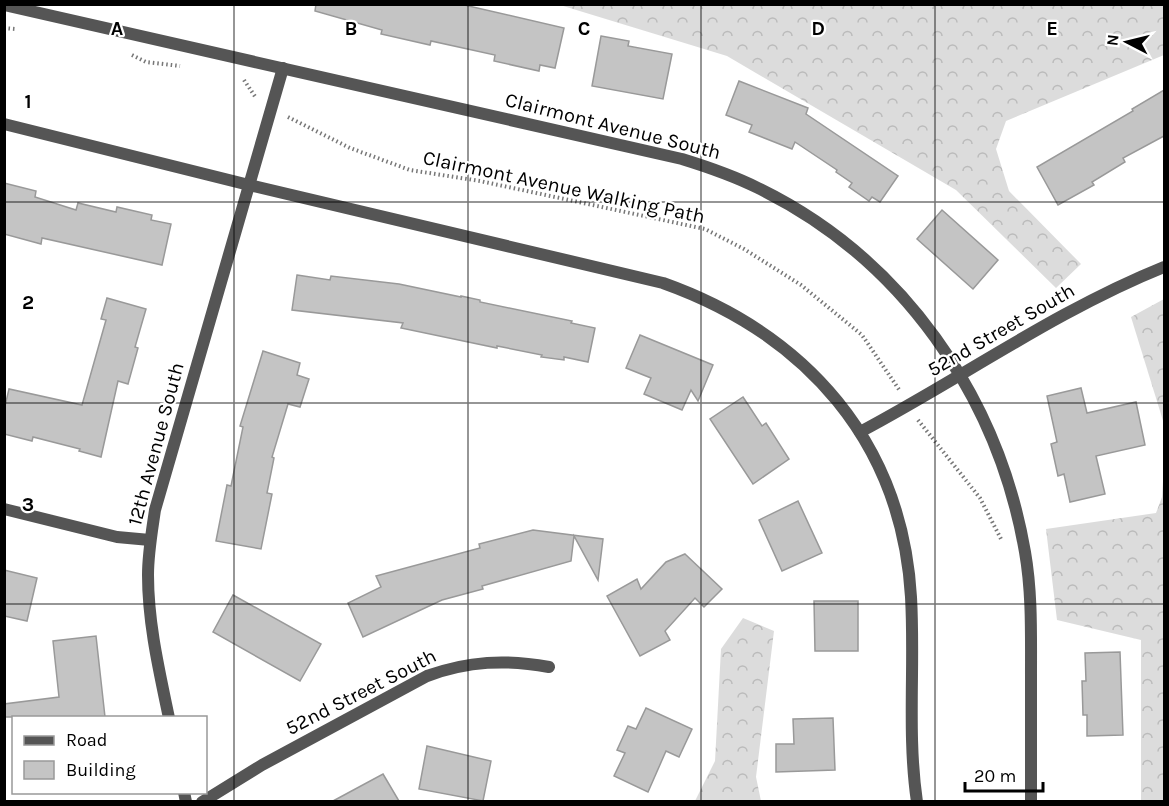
<svg xmlns="http://www.w3.org/2000/svg" width="1169" height="806" font-family="Karla,sans-serif">
	<defs>
		<pattern id="forest-crowns" width="20" height="18" patternUnits="userSpaceOnUse" patternTransform="scale(1.5)"><rect width="20" height="18" fill="#dcdcdc"/><path d="M2 6a3 3 0 1 1 6 0M12 15a3 3 0 1 1 6 0" fill="none" stroke="#bbb"/></pattern>
	</defs>
	<rect width="100%" height="100%" fill="#fff"/>
	<g fill="url(#forest-crowns)">
		<path d="M 560,5 L 1164,5 L 1164,55 L 1006,121 L 996,149 L 1009,191 L 1081,264 L 1056,288 L 956,190 L 727,56 Z"/>
		<path d="M 1164,299 L 1164,424 L 1131,317 Z"/>
		<path d="M 1164,466 L 1164,801 L 1141,801 L 1141,640 L 1057,620 L 1046,529 L 1156,513 L 1162,497 Z"/>
		<path d="M 743,618 L 774,631 L 756,777 L 761,801 L 695,801 L 715,761 L 721,649 Z"/>
	</g>
	<g fill="#c4c4c4" stroke="#999" stroke-width="1.5">
		<path d="M 316,4 L 460,4 L 564,28 L 555,68 L 540,65 L 539,71 L 494,61 L 495,55 L 431,41 L 430,45 L 381,34 L 382,30 L 315,11 Z"/>
		<path d="M 601,36 L 629,41 L 628,46 L 672,54 L 663,99 L 592,86 Z"/>
		<path d="M 739,81 L 808,108 L 806,114 L 898,176 L 880,202 L 872,197 L 869,201 L 849,187 L 852,183 L 836,172 L 837,170 L 795,142 L 792,149 L 749,132 L 752,125 L 726,115 Z"/>
		<path d="M 1164,90 L 1164,136 L 1123,158 L 1125,162 L 1092,182 L 1094,185 L 1058,205 L 1037,167 L 1133,111 L 1132,109 Z"/>
		<path d="M 4,183 L 36,191 L 35,197 L 76,210 L 78,203 L 116,212 L 117,207 L 152,215 L 151,220 L 171,224 L 162,265 L 42,238 L 41,244 L 4,234 Z"/>
		<path d="M 942,210 L 998,260 L 973,289 L 917,239 Z"/>
		<path d="M 297,275 L 330,280 L 331,276 L 399,284 L 461,297 L 461,296 L 480,300 L 480,302 L 572,321 L 571,323 L 595,328 L 588,362 L 564,357 L 564,360 L 541,357 L 542,355 L 497,346 L 497,348 L 401,328 L 403,323 L 292,310 Z"/>
		<path d="M 107,298 L 146,309 L 135,347 L 138,348 L 128,384 L 118,381 L 101,457 L 79,451 L 80,449 L 33,437 L 32,441 L 4,434 L 4,410 L 9,389 L 82,405 L 106,320 L 101,319 Z"/>
		<path d="M 640,335 L 713,365 L 698,401 L 691,390 L 682,410 L 644,394 L 651,378 L 626,368 Z"/>
		<path d="M 263,351 L 300,363 L 297,375 L 309,379 L 300,407 L 288,404 L 272,457 L 274,458 L 267,493 L 272,494 L 261,549 L 216,541 L 227,485 L 231,486 L 243,427 L 240,426 Z"/>
		<path d="M 1081,388 L 1087,413 L 1136,402 L 1145,445 L 1096,456 L 1105,494 L 1070,502 L 1064,474 L 1058,476 L 1051,444 L 1057,442 L 1047,396 Z"/>
		<path d="M 743,397 L 762,426 L 766,423 L 789,459 L 753,484 L 710,419 Z"/>
		<path d="M 798,501 L 822,553 L 782,571 L 759,520 Z"/>
		<path d="M 533,530 L 603,539 L 598,580 L 574,536 L 571,561 L 482,586 L 483,589 L 442,600 L 363,637 L 348,603 L 381,587 L 376,576 L 480,548 L 479,544 Z"/>
		<path d="M 685,554 L 722,589 L 704,607 L 695,598 L 665,631 L 670,640 L 640,656 L 607,596 L 637,579 L 641,589 L 666,562 Z"/>
		<path d="M 4,570 L 37,578 L 27,621 L 4,616 Z"/>
		<path d="M 233,595 L 321,644 L 300,681 L 213,632 Z"/>
		<path d="M 814,601 L 858,601 L 858,651 L 815,651 Z"/>
		<path d="M 96,636 L 105,717 L 4,717 L 4,704 L 59,697 L 53,641 Z"/>
		<path d="M 1120,652 L 1123,735 L 1087,736 L 1087,715 L 1083,715 L 1082,681 L 1086,681 L 1085,653 Z"/>
		<path d="M 646,708 L 692,729 L 679,757 L 666,751 L 648,792 L 614,776 L 625,753 L 617,750 L 628,726 L 636,729 Z"/>
		<path d="M 833,718 L 835,770 L 776,772 L 776,744 L 794,744 L 793,719 Z"/>
		<path d="M 427,746 L 491,761 L 483,801 L 419,789 Z"/>
		<path d="M 383,774 L 399,801 L 333,801 Z"/>
	</g>
	<g fill="none" stroke-linecap="round" stroke-linejoin="round">
		<g stroke="#777" stroke-width="4" stroke-dasharray="1.5 3" stroke-linecap="butt">
			<path d="M 4,28 L 15,29"/>
			<path d="M 132,55 L 146,62 L 180,66"/>
			<path d="M 244,80 L 256,98"/>
			<path d="M 288,117 L 350,148 L 410,170 L 480,181 L 705,229 L 744,249 L 801,285 L 862,335 L 900,391"/>
			<path d="M 918,420 L 980,498 L 1001,539"/>
		</g>
		<g stroke="#555" stroke-width="12">
			<path d="M 4,509 L 117,537 L 150,540"/>
			<path d="M 169,718 C 159,670 148,623 148,575 C 148,553 152,531 155,510 L 283,68"/>
			<path d="M 184,792 L 186,802"/>
			<path d="M 202,802 L 262,765 L 427,676 C 468,661 506,659 549,667"/>
		</g>
		<g stroke="#555" stroke-width="12">
			<path d="M 4,5 L 682,159 C 708,167 734,176 758,188 C 902,258 998,396 1025,552 C 1032,592 1031,633 1031,674 C 1031,717 1031,759 1031,802"/>
			<path d="M 4,124 L 249,185 L 663,283 C 806,334 902,442 911,597 C 915,666 907,734 917,802"/>
			<path d="M 860,432 C 962,378 1057,310 1164,267"/>
		</g>
	</g>
	<path fill="none" stroke="#000" stroke-width="1.5" stroke-opacity="0.55" d="M 234,4 L 234,802M 468,4 L 468,802M 701,4 L 701,802M 935,4 L 935,802M 4,202 L 1164,202M 4,403 L 1164,403M 4,604 L 1164,604"/>
	<g text-anchor="middle" dominant-baseline="central" stroke-width="4.5" stroke-linejoin="round" paint-order="stroke">
		<g font-size="20" fill="#000" stroke="#fff">
			<text transform="translate(613 126) rotate(14)">Clairmont Avenue South</text>
			<text transform="translate(564 187) rotate(12)">Clairmont Avenue Walking Path</text>
			<text transform="translate(1001 330) rotate(-30)">52nd Street South</text>
			<text transform="translate(156 444) rotate(-75)">12th Avenue South</text>
			<text transform="translate(361 692) rotate(-27)">52nd Street South</text>
		</g>
	</g>
	<g font-size="20" text-anchor="middle" font-weight="bold" fill="#000" stroke="#fff" stroke-width="4.5" stroke-linejoin="round" paint-order="stroke">
		<text x="117" y="35">A</text>
		<text x="351" y="35">B</text>
		<text x="584" y="35">C</text>
		<text x="818" y="35">D</text>
		<text x="1052" y="35">E</text>
		<text x="28" y="108">1</text>
		<text x="28" y="309">2</text>
		<text x="28" y="511">3</text>
	</g>
	<rect width="1169" height="806" fill="none" stroke="#000000" stroke-width="12"/>
	<rect x="12" y="716" width="195" height="78" fill="#ffffff" stroke="#999999" stroke-width="1.5"/>
	<rect x="24" y="736" width="30" height="9" fill="#555555" stroke="#999999" stroke-width="1.5"/>
	<text x="66" y="746" font-size="18" fill="#000000">Road</text>
	<rect x="24" y="761" width="30" height="18" fill="#c4c4c4" stroke="#999999" stroke-width="1.5"/>
	<text x="66" y="776" font-size="18" fill="#000000">Building</text>
	<g transform="translate(1127 42) rotate(277)" stroke="#ffffff" stroke-width="4.5" paint-order="stroke">
	<path d="M0-4.5L10 22L0 15L-10 22Z" fill="#000000"/>
	<text y="-9" font-size="16" font-weight="bold" text-anchor="middle" fill="#000000">N</text>
	</g>
	<path d="M965 782v9h78v-9" fill="none" stroke="#000000" stroke-width="3"/>
	<text x="974" y="782" font-size="18" fill="#000000" stroke="#ffffff" stroke-width="4.5" paint-order="stroke">20 m</text>
</svg>
